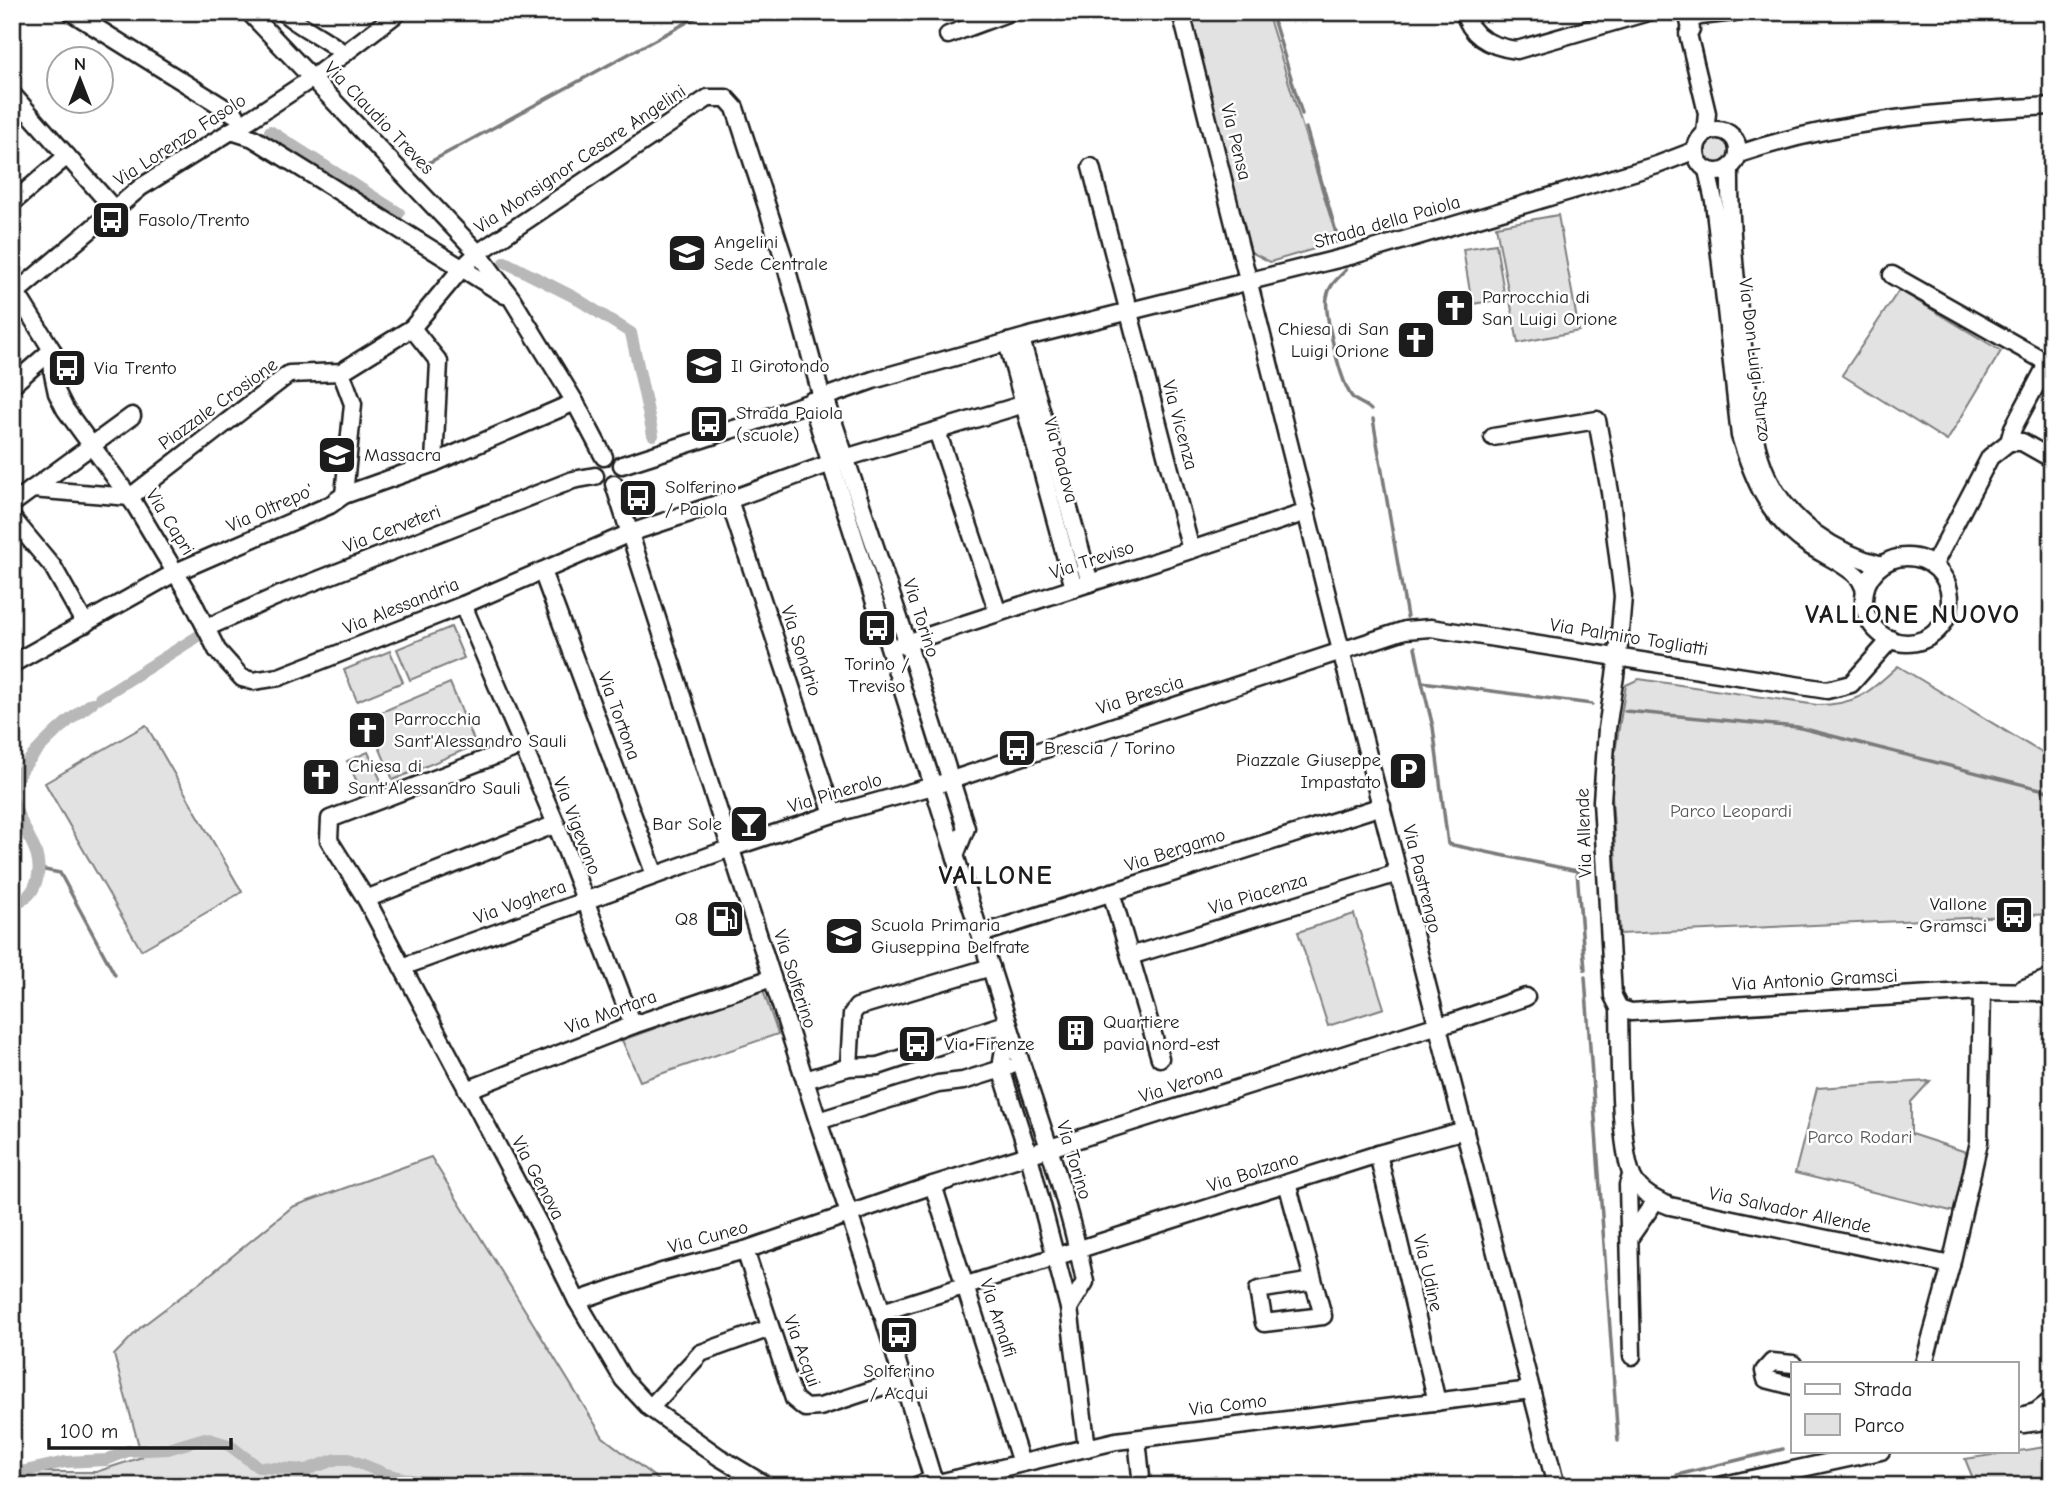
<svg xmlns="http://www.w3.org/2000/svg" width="2064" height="1498" font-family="'Comic Neue',sans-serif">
	<rect width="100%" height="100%" fill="#fff"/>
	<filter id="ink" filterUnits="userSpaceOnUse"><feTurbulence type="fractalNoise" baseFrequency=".0143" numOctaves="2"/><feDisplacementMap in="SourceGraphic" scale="14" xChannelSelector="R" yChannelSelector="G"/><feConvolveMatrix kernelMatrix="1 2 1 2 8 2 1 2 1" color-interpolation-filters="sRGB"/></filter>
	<g filter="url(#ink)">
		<g fill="#e2e2e2" stroke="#7f7f7f" stroke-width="2">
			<path d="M 1186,12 L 1267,12 L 1338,242 L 1270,262 L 1249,251 Z"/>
			<circle cx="1717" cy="151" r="13"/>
			<path d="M 1558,215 L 1579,331 L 1518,343 L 1496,226 Z"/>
			<path d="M 1496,244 L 1505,299 L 1472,304 L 1463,249 Z"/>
			<path d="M 1899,290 L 2001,351 L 1947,441 L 1842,375 Z"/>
			<path d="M 451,627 L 464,658 L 410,680 L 397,649 Z"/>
			<path d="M 390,651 L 403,682 L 357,701 L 344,670 Z"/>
			<path d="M 1898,666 L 2052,759 L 2052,914 L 1620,934 L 1611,777 L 1626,685 L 1639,679 L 1817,705 C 1858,705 1869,692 1898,666 Z"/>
			<path d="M 450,683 L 476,745 L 393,780 L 367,718 Z"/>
			<path d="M 146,725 L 242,892 L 141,950 L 45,783 Z"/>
			<path d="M 368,752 L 382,783 L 362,792 L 347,761 Z"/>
			<path d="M 1354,914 L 1384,1008 L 1328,1026 L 1298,932 Z"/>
			<path d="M 763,990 L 778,1034 L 640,1081 L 622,1040 Z"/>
			<path d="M 1930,1081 L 1911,1102 L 1911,1134 L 1966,1152 L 1955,1212 L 1795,1173 L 1817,1088 Z"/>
			<path d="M 431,1157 L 603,1437 L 666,1486 L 12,1486 L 12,1472 L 96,1472 L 142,1457 L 114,1355 L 141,1327 L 207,1277 L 292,1207 Z"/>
			<path d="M 2052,1446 L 2052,1486 L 1976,1486 L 1965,1459 Z"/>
		</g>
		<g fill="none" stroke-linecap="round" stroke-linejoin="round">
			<g stroke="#7a7a7a" stroke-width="3.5">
				<path d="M 1271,12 L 1302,114"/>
				<path d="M 1306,128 L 1339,242"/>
				<path d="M 419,168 L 706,12"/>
				<path d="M 1346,270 C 1338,278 1329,285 1327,297 C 1324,314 1341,385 1353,398 C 1358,403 1366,404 1371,410"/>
				<path d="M 1373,419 L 1407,617"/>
				<path d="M 1415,647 L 1422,682 L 1592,704"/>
				<path d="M 1422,682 L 1433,727 L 1448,844 L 1577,871 L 1585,970"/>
				<path d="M 1625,711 L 1797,727 L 2052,792"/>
				<path d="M 40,869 L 60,873 L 115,975"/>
				<path d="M 1585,977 L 1618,1441"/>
				<path d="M 1677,1475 L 1783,1449"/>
			</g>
			<g stroke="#b8b8b8" stroke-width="12">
				<path d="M 270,131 L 399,213"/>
				<path d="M 505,262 L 574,297 L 631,333 L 653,435"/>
				<path d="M 100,698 L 200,635"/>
				<path d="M 12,904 C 26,900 33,893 37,880 C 46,847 14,825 13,794 C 13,765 70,718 92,703"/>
				<path d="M 12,1474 L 65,1462 L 106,1460 L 128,1451 L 168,1449 L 205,1438 L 229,1445 L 258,1467 L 306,1470 L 337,1459 L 349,1459 L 386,1474 L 436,1486"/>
			</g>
			<g stroke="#1c1c1c" stroke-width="21">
				<g id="minor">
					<path d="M 71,12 L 236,115"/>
					<path d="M 249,12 L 478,253 L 512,299 L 575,402 L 604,457"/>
					<path d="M 283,12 C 302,29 325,37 344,54"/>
					<path d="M 1181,12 L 1335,627 L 1556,1486"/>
					<path d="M 1464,12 C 1471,38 1492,47 1517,50 L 1648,12"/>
					<path d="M 1687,12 L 1691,29 L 1688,34 L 1707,113 L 1705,134"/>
					<path d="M 1689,20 L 1700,16 L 1734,12"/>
					<path d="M 948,35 L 1010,12"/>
					<path d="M 12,94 L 114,209"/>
					<circle cx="1717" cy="151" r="21"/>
					<path d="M 231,131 L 253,138 L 505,295"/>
					<path d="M 1739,154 C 1839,120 1947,111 2052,106"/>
					<path d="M 1091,167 L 1191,550"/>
					<path d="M 1730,168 C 1729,233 1738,299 1745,364 C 1750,401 1751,443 1768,478 C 1790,523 1835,553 1882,565"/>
					<path d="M 1707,170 L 1714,201 L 1740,436 C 1753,478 1769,518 1807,544 C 1823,555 1844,563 1857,576 C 1861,579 1863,586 1865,590"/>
					<path d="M 12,203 L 67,156"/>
					<path d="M 1892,275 L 2048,363"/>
					<path d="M 12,286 L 52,350 L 53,374 L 57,393 L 65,409 L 135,505 L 193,602 L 217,650 L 242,678 L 253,681 L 279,677 L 463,605 L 630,533 L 729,500 L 845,458 L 1038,400"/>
					<path d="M 12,296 L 141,187 L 249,120 L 311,79 L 399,12"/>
					<path d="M 412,328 L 439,362 L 434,463"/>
					<path d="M 1021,339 L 1090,583"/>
					<path d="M 1007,342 L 1074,588"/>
					<path d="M 341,372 L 353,404 L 344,495"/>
					<path d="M 12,385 L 52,350"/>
					<path d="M 825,397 L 907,642 L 966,828 L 956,853"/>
					<path d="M 811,401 L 1021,1063 C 1045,1135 1070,1207 1085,1282 L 1069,1308"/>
					<path d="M 937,431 L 998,613"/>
					<path d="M 1493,437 L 1597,420 L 1610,492 L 1623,596 L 1618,656 L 1607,729 L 1602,801 L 1613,996 L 1619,1008 C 1620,1043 1618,1156 1635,1182 C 1643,1194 1657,1201 1670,1206 L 1951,1265"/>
					<path d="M 2009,442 L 2022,442 L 2052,459"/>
					<path d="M 622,465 L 740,427 L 873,380 L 1030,336 L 1350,256 L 1657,165 L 1696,150"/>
					<path d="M 614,484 L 818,1121 L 882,1312 L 935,1486"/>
					<path d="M 32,489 L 130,497 L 289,374 L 341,372 L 412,328 L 462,268 L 478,253 L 708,98 L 726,98 L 735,108 L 784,259 L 822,398"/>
					<path d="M 729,500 L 833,814"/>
					<path d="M 12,504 L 132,416"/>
					<path d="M 12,518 L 53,567 L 85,624"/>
					<circle cx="1907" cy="600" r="43"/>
					<path d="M 1933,566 L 1990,457 L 2009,442 L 2013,428 L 2052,355"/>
					<path d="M 542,571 L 655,875"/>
					<path d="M 463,605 L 556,824 L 633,1025"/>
					<path d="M 206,628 L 275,597 L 573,480 L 595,476"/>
					<path d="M 900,645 L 1307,512"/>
					<path d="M 12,664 L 176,572 L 330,505 L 344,495 L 434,463 L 575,402"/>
					<path d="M 523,745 L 330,819 L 329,840 L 366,899 L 540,1226 L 577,1301 L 623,1379 L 650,1408 L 719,1457 L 767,1486"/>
					<path d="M 1111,892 L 1160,1058"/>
					<path d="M 366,899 L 556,824"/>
					<path d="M 981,934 L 1382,806"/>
					<path d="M 1130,956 L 1398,873"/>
					<path d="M 402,967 L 731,848 L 833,814 L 933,786 L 1405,630 L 1431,628 L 1827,690 L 1851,684 L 1891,639"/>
					<path d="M 2022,989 L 2052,977"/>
					<path d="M 1619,1008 L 1631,1012 L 1982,991 L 2038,992 L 2052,997"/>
					<path d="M 1007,1028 L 1001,1069 L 1029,1156 L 1069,1308 L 1087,1448"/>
					<path d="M 849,1067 L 852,1014 L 857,1007 L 991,967"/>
					<path d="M 805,1080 L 849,1067 L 878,1066 L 1008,1023"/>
					<path d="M 467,1090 L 633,1025 L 772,978"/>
					<path d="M 818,1121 L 938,1084 L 963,1081 L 1008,1067"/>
					<path d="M 1378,1154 L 1437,1402"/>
					<path d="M 1631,1176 L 1628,1185 L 1632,1356"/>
					<path d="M 1287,1183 L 1323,1316 L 1264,1323 L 1258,1290 L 1313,1281"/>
					<path d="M 933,1185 L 1021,1463"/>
					<path d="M 1630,1237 L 1656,1200"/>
					<path d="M 745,1250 L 794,1399 L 805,1408 L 820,1407 L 902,1380"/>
					<path d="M 577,1301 L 662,1272 L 745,1250 L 933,1185 L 1438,1025 L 1450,1023 L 1526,997"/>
					<path d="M 882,1312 L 1378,1154 L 1465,1130"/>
					<path d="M 1924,1363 L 1951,1265 L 1979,1142 L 1982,991"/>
					<path d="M 1793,1364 L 1772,1362 L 1764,1371 L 1766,1379 L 1793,1386"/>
					<path d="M 650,1408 L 701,1353 L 770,1328"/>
					<path d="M 2017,1417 L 2036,1412 L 2052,1400"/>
					<path d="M 2023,1424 L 2052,1420"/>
					<path d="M 1137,1439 L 1142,1486"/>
					<path d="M 934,1484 L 1116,1441 L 1531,1390"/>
					<path d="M 916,1486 L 934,1479"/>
					<path d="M 1719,1486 L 1881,1451"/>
				</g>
			</g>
			<use href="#minor" stroke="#fff" stroke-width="16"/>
		</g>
	</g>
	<defs>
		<g id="bus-square" transform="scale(2.0125)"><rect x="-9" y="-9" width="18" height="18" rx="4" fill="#1c1c1c" stroke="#fff"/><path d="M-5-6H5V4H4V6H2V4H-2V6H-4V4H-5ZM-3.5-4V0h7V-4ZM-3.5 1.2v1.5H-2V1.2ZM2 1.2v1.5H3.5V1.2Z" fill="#fff"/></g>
		<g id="school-square" transform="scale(2.0125)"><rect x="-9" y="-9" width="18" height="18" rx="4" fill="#1c1c1c" stroke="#fff"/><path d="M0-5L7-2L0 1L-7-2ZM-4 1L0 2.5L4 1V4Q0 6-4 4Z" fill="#fff"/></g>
		<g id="church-square" transform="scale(2.0125)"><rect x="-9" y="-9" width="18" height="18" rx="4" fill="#1c1c1c" stroke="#fff"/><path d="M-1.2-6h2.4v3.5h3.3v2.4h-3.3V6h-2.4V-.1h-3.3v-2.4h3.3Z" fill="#fff"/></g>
		<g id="parking-square" transform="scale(2.0125)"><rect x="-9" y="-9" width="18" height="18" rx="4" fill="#1c1c1c" stroke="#fff"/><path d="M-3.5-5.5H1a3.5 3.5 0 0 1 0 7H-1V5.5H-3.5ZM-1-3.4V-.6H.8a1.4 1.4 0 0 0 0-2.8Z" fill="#fff"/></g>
		<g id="bar-square" transform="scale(2.0125)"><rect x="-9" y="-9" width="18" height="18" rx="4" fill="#1c1c1c" stroke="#fff"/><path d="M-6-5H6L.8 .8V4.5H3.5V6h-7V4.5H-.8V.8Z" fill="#fff"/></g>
		<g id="fuel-square" transform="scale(2.0125)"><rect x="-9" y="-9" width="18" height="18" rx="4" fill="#1c1c1c" stroke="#fff"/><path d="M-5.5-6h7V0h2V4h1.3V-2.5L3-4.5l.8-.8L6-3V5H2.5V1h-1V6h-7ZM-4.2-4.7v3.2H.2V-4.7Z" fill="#fff"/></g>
		<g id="building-square" transform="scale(2.0125)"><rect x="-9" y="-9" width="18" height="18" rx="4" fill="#1c1c1c" stroke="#fff"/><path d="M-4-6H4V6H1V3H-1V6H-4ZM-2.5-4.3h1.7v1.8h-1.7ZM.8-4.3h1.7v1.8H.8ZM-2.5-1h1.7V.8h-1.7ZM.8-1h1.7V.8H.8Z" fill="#fff"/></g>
	</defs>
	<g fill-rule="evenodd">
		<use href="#bus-square" x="111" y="220"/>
		<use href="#school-square" x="687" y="253"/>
		<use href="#church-square" x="1455" y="308"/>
		<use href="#church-square" x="1416" y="340"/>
		<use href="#school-square" x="704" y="366"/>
		<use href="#bus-square" x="67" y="368"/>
		<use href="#bus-square" x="709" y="424"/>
		<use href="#school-square" x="337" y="455"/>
		<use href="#bus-square" x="638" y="498"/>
		<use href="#bus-square" x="877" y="628"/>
		<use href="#church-square" x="367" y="730"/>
		<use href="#bus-square" x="1017" y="748"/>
		<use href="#parking-square" x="1408" y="771"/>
		<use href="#church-square" x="321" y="777"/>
		<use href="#bar-square" x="749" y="824"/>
		<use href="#bus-square" x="2014" y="915"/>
		<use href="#fuel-square" x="725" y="919"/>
		<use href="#school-square" x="844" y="936"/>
		<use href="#building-square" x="1076" y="1033"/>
		<use href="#bus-square" x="917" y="1044"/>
		<use href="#bus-square" x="899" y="1335"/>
	</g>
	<g text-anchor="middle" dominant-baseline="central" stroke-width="5" stroke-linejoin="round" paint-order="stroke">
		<g font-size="19" fill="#1c1c1c" stroke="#fff">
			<text transform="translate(379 118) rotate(46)">Via Claudio Treves</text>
			<text transform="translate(180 140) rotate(-33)">Via Lorenzo Fasolo</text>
			<text transform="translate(1236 142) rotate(76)">Via Pensa</text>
			<text transform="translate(580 159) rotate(-34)">Via Monsignor Cesare Angelini</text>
			<text transform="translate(1387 222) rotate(-16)">Strada della Paiola</text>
			<text transform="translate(1755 360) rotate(83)">Via Don Luigi Sturzo</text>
			<text transform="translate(218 404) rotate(-36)">Piazzale Crosione</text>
			<text transform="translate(1180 425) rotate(75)">Via Vicenza</text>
			<text transform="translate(1061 460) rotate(75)">Via Padova</text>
			<text transform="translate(270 508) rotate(-24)">Via Oltrepo'</text>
			<text transform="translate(170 522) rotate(58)">Via Capri</text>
			<text transform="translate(392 529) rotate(-21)">Via Cerveteri</text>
			<text transform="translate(1092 560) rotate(-18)">Via Treviso</text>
			<text transform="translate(401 606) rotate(-22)">Via Alessandria</text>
			<text transform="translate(921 618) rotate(72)">Via Torino</text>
			<text transform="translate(1629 637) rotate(9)">Via Palmiro Togliatti</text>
			<text transform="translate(801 651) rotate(72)">Via Sondrio</text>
			<text transform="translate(1140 695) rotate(-18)">Via Brescia</text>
			<text transform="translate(619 716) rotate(70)">Via Tortona</text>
			<text transform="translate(835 793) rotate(-17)">Via Pinerolo</text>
			<text transform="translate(577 826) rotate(69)">Via Vigevano</text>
			<text transform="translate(1584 833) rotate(-92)">Via Allende</text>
			<text transform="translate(1175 850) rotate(-18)">Via Bergamo</text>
			<text transform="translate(1422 879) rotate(76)">Via Pastrengo</text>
			<text transform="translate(1258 894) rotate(-17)">Via Piacenza</text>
			<text transform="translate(520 902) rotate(-20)">Via Voghera</text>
			<text transform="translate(795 979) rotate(72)">Via Solferino</text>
			<text transform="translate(1815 980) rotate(-3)">Via Antonio Gramsci</text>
			<text transform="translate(611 1012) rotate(-20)">Via Mortara</text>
			<text transform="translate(1181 1084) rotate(-18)">Via Verona</text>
			<text transform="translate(1074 1160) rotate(73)">Via Torino</text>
			<text transform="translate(1253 1172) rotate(-18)">Via Bolzano</text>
			<text transform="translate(538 1178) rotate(62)">Via Genova</text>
			<text transform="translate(1790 1210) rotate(12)">Via Salvador Allende</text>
			<text transform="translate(708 1237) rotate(-15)">Via Cuneo</text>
			<text transform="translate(1428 1273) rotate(77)">Via Udine</text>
			<text transform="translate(998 1318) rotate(72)">Via Amalfi</text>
			<text transform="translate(802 1351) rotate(70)">Via Acqui</text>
			<text transform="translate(1228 1405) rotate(-7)">Via Como</text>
		</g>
		<g font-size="19" fill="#1c1c1c" stroke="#fff" text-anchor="start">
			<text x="138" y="220">Fasolo/Trento</text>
			<text x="714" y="242">Angelini<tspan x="714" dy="22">Sede Centrale</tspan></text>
			<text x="1482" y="297">Parrocchia di<tspan x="1482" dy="22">San Luigi Orione</tspan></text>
			<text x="1389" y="329" text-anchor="end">Chiesa di San<tspan x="1389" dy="22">Luigi Orione</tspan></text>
			<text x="731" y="366">Il Girotondo</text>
			<text x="94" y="368">Via Trento</text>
			<text x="736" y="413">Strada Paiola<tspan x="736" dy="22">(scuole)</tspan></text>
			<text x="364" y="455">Massacra</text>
			<text x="665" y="487">Solferino<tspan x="665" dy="22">/ Paiola</tspan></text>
			<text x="877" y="664" text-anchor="middle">Torino /<tspan x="877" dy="22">Treviso</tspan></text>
			<text x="394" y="719">Parrocchia<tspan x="394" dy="22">Sant'Alessandro Sauli</tspan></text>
			<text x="1044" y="748">Brescia / Torino</text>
			<text x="1381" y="760" text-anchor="end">Piazzale Giuseppe<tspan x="1381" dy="22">Impastato</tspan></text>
			<text x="348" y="766">Chiesa di<tspan x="348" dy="22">Sant'Alessandro Sauli</tspan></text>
			<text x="722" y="824" text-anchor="end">Bar Sole</text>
			<text x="1987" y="904" text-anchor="end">Vallone<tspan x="1987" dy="22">- Gramsci</tspan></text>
			<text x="698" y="919" text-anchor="end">Q8</text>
			<text x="871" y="925">Scuola Primaria<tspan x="871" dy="22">Giuseppina Delfrate</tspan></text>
			<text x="1103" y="1022">Quartiere<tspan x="1103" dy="22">pavia nord-est</tspan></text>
			<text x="944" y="1044">Via Firenze</text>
			<text x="899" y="1371" text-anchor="middle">Solferino<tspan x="899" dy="22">/ Acqui</tspan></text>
		</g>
		<g font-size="19" fill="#575757" stroke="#fff">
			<text x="1731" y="811">Parco Leopardi</text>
			<text x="1860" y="1137">Parco Rodari</text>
		</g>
		<g font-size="26" font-weight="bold" letter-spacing="2" fill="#1c1c1c" stroke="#fff">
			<text x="1913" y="615">VALLONE NUOVO</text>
			<text x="996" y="876">VALLONE</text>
		</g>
	</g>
	<rect width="2064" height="1498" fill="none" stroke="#fff" stroke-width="42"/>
	<rect x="21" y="21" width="2022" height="1456" fill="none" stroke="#1c1c1c" stroke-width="2.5" filter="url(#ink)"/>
	<rect x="1791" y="1362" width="228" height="91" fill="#ffffff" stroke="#a4a4a4" stroke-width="2"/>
	<rect x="1805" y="1384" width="35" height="10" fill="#ffffff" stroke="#a4a4a4" stroke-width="2"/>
	<text x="1854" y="1396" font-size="21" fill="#1c1c1c">Strada</text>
	<rect x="1805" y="1414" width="35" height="21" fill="#e2e2e2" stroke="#a4a4a4" stroke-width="2"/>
	<text x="1854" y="1432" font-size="21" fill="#1c1c1c">Parco</text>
	<g transform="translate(80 80)"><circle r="33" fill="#ffffff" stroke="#a4a4a4" stroke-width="2"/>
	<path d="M0-5L12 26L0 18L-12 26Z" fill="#1c1c1c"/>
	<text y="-10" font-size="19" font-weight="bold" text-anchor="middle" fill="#1c1c1c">N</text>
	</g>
	<path d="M49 1438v10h182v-10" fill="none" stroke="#1c1c1c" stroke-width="3.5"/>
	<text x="60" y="1438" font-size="21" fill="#1c1c1c" stroke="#ffffff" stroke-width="5" paint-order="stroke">100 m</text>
</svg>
